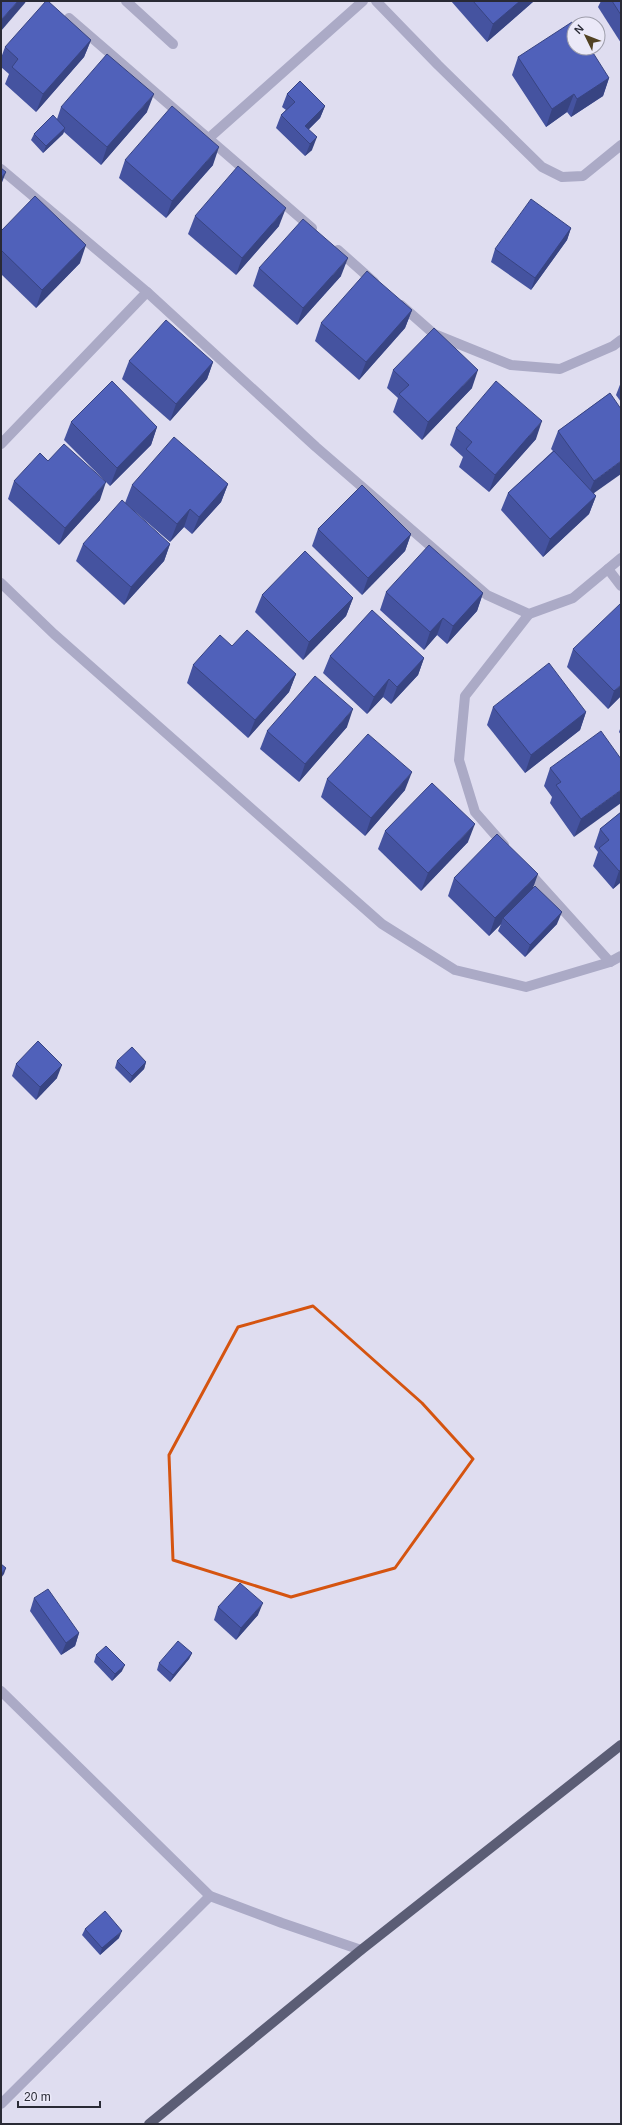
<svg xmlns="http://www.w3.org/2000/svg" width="622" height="2125" font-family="Helvetica,sans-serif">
	<rect width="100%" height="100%" fill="#dfddf0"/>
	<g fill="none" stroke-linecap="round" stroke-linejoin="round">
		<g stroke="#abaac6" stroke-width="10">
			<path d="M 126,1 L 173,44"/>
			<path d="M 376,1 L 438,65 L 542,167 L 562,177 L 583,176 L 621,145"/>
			<path d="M 69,18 L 312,228"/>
			<path d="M 209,138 L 363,1"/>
			<path d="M 1,169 L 147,292 L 316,447 L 487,595 L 529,614 L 573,598 L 621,558"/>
			<path d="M 338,250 L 374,282"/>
			<path d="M 401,305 L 434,334 L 511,365 L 560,369 L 613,346 L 621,340"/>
			<path d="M 1,444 L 147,292"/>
			<path d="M 608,569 L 621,586"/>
			<path d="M 1,583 L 54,634 L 382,924 L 455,970 L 526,987 L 610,962 L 621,956"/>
			<path d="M 504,845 L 475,812 L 459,760 L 465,696 L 529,614"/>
			<path d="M 527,870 L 610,962"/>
			<path d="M 1,1691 L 210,1896 L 282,1923 L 361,1950"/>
			<path d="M 1,2104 L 210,1896"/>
		</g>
		<path stroke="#5b5d75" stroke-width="10" d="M 149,2124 L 361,1950 L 621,1745"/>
	</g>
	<g fill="#4553a0">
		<path d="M 451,1 L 534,1 L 487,42 Z"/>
		<path d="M 601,1 L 621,1 L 621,43 L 598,7 Z"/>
		<path d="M 91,40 L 84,57 L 36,112 L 5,84 L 9,74 L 1,67 L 1,58 L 5,47 Z"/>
		<path d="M 518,57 L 609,78 L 603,96 L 571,117 L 567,112 L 546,127 L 512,75 Z"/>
		<path d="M 287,94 L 325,106 L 320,118 L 309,129 L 312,150 L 305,156 L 276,128 L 281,115 L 286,110 L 282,107 Z"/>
		<path d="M 61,107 L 147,112 L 101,165 L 64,132 L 63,134 L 43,153 L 31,140 L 34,134 L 57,119 Z"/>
		<path d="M 125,160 L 213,165 L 166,218 L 119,178 Z"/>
		<path d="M 195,216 L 279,226 L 236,275 L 188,234 Z"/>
		<path d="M 571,228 L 567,240 L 531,290 L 491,262 L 495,249 Z"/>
		<path d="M 1,231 L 80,263 L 36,308 L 1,274 Z"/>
		<path d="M 259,268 L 341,276 L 297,325 L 253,286 Z"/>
		<path d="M 412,310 L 405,328 L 359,380 L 315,341 L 321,323 Z"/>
		<path d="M 129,361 L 213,362 L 207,379 L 170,421 L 122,379 Z"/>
		<path d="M 393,370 L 472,388 L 422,440 L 393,412 L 398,398 L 387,388 Z"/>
		<path d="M 621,382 L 621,402 L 616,395 Z"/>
		<path d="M 610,393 L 594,494 L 596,496 L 589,514 L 543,557 L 501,510 L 508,493 L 553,451 L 551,449 L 558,431 Z"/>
		<path d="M 71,422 L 157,427 L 151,445 L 110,486 L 64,440 Z"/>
		<path d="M 456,428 L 536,439 L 489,492 L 459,467 L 463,457 L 450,445 Z"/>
		<path d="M 48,461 L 100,500 L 59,545 L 8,499 L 14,481 Z"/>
		<path d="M 228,484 L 221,502 L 192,534 L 184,527 L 170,542 L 125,503 L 132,485 Z"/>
		<path d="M 318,529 L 411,534 L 405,551 L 362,595 L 312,546 Z"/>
		<path d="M 83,544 L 170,544 L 164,561 L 124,605 L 76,561 Z"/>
		<path d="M 386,592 L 483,593 L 477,611 L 447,644 L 437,635 L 424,650 L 380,610 Z"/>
		<path d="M 262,595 L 353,598 L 346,616 L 303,660 L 255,612 Z"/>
		<path d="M 232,646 L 296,674 L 289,692 L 248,738 L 187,683 L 193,665 Z"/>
		<path d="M 573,649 L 621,696 L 608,709 L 567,667 Z"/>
		<path d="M 330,656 L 424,658 L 418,675 L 391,704 L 383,697 L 367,714 L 323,673 Z"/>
		<path d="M 493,707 L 586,712 L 580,730 L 525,773 L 487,725 Z"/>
		<path d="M 621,726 L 621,735 L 619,732 Z"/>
		<path d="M 347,727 L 299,782 L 260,749 L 267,731 Z"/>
		<path d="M 621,759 L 574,837 L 550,803 L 552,797 L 544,786 L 550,768 Z"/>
		<path d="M 327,779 L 405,790 L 365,836 L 321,797 Z"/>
		<path d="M 621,812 L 621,882 L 613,889 L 593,866 L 598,852 L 594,847 L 600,829 Z"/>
		<path d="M 385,831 L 468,842 L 421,891 L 378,849 Z"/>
		<path d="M 454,878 L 533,887 L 557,924 L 525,957 L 498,931 L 501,924 L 489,936 L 448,896 Z"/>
		<path d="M 117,1061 L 146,1062 L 144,1069 L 130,1083 L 115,1068 Z"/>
		<path d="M 16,1064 L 57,1078 L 36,1100 L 12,1076 Z"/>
		<path d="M 34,1598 L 79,1633 L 75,1646 L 61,1655 L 30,1611 Z"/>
		<path d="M 218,1607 L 258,1615 L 236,1640 L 214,1620 Z"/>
		<path d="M 192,1653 L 189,1659 L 170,1682 L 157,1670 L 159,1663 Z"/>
		<path d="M 96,1655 L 122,1671 L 112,1681 L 94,1662 Z"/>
		<path d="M 85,1929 L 119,1938 L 100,1955 L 82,1935 Z"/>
	</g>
	<g fill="#384482">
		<path d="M 18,1 L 26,1 L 25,3 L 1,31 L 1,20 Z"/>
		<path d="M 520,1 L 534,1 L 487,42 L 493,24 Z"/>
		<path d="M 91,40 L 84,57 L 36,112 L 43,94 Z"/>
		<path d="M 609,78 L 603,96 L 571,117 L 577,99 Z"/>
		<path d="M 154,94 L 147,112 L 101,165 L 107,147 Z"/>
		<path d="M 574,94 L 567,112 L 546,127 L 552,109 Z"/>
		<path d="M 325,106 L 320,118 L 302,136 L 305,126 Z"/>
		<path d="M 65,128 L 63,134 L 43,153 L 46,146 Z"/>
		<path d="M 317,137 L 312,150 L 305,156 L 310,144 Z"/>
		<path d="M 219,147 L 213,165 L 166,218 L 172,201 Z"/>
		<path d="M 6,172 L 1,185 L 1,178 Z"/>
		<path d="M 286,208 L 279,226 L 236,275 L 242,258 Z"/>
		<path d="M 571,228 L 567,240 L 531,290 L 535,278 Z"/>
		<path d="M 86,245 L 80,263 L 36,308 L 42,290 Z"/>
		<path d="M 348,258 L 341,276 L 297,325 L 303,308 Z"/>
		<path d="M 412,310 L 405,328 L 359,380 L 366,362 Z"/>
		<path d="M 213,362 L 207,379 L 170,421 L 176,404 Z"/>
		<path d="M 478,370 L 472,388 L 422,440 L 428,422 Z"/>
		<path d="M 542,421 L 536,439 L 489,492 L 495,475 Z"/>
		<path d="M 157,427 L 151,445 L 110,486 L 117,468 Z"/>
		<path d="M 621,461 L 621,474 L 587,498 L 594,481 Z"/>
		<path d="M 106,482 L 100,500 L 59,545 L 65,528 Z"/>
		<path d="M 228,484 L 221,502 L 192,534 L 199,517 Z"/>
		<path d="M 596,496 L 589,514 L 543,557 L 550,539 Z"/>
		<path d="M 190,509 L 184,527 L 170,542 L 177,524 Z"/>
		<path d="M 411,534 L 405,551 L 362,595 L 368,578 Z"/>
		<path d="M 170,544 L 164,561 L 124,605 L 131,587 Z"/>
		<path d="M 483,593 L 477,611 L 447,644 L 453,626 Z"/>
		<path d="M 353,598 L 346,616 L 303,660 L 309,642 Z"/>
		<path d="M 443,618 L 437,635 L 424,650 L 430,632 Z"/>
		<path d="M 424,658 L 418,675 L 391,704 L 397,687 Z"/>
		<path d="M 296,674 L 289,692 L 248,738 L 255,720 Z"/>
		<path d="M 389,679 L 383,697 L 367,714 L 374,697 Z"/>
		<path d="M 621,685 L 621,696 L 608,709 L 614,691 Z"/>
		<path d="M 353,709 L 347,727 L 299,782 L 305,764 Z"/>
		<path d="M 586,712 L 580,730 L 525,773 L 531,755 Z"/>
		<path d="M 412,772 L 405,790 L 365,836 L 371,818 Z"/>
		<path d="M 621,790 L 621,803 L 574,837 L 581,819 Z"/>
		<path d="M 475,824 L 468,842 L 421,891 L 428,873 Z"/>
		<path d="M 621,870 L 621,882 L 613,889 L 619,871 Z"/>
		<path d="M 538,874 L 532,891 L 503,918 L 501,924 L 489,936 L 495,918 Z"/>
		<path d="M 562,912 L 557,924 L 525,957 L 530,945 Z"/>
		<path d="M 146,1062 L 144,1069 L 130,1083 L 132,1076 Z"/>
		<path d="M 62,1065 L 57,1078 L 36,1100 L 40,1087 Z"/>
		<path d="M 6,1568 L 4,1574 L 1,1578 L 1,1574 Z"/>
		<path d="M 263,1603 L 258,1615 L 236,1640 L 241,1628 Z"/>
		<path d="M 79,1633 L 75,1646 L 61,1655 L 66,1643 Z"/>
		<path d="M 192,1653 L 189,1659 L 170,1682 L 173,1675 Z"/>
		<path d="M 125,1665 L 122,1671 L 112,1681 L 115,1674 Z"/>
		<path d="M 122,1931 L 119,1938 L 100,1955 L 102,1948 Z"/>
	</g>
	<g fill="#5061ba" stroke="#384482">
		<path d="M 1,1 L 18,1 L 1,20 Z"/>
		<path d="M 46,1 L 48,1 L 91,40 L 43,94 L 12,67 L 18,59 L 5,47 Z"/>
		<path d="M 473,1 L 520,1 L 493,24 Z"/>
		<path d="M 612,1 L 621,1 L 621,15 Z"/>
		<path d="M 572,22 L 574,24 L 574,48 L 590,48 L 609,78 L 577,99 L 574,94 L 552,109 L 518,57 Z"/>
		<path d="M 107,54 L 154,94 L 107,147 L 61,107 Z"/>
		<path d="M 300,81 L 325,106 L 305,126 L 317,137 L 310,144 L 281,115 L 295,102 L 287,94 Z"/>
		<path d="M 172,106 L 219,147 L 172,201 L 125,160 Z"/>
		<path d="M 53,115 L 65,128 L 46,146 L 34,134 Z"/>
		<path d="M 238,166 L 286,208 L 242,258 L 195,216 Z"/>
		<path d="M 1,168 L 6,172 L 1,178 Z"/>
		<path d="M 35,196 L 86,245 L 42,290 L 1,250 L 1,231 Z"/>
		<path d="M 531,199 L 571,228 L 535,278 L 495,249 Z"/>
		<path d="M 303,219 L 348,258 L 303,308 L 259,268 Z"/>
		<path d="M 367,271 L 412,310 L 366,362 L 321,323 Z"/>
		<path d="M 166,320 L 213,362 L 176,404 L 129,361 Z"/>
		<path d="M 434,328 L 478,370 L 428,422 L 399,394 L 409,385 L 393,370 Z"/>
		<path d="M 112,381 L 157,427 L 117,468 L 71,422 Z"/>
		<path d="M 496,381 L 542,421 L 495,475 L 466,449 L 472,442 L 456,428 Z"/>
		<path d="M 610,393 L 621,409 L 621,461 L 594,481 L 558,431 Z"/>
		<path d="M 174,437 L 228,484 L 199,517 L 190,509 L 177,524 L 132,485 Z"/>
		<path d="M 64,444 L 106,482 L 65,528 L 14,481 L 40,453 L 48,461 Z"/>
		<path d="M 554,451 L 596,496 L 550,539 L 508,493 Z"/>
		<path d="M 362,485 L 411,534 L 368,578 L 318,529 Z"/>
		<path d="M 122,500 L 170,544 L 131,587 L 83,544 Z"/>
		<path d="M 429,545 L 483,593 L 453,626 L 443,618 L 430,632 L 386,592 Z"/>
		<path d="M 305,551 L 353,598 L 309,642 L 262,595 Z"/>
		<path d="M 621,603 L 621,685 L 614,691 L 573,649 Z"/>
		<path d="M 372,610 L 424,658 L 397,687 L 389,679 L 374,697 L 330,656 Z"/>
		<path d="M 247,630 L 296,674 L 255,720 L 193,665 L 220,635 L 232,646 Z"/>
		<path d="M 549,663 L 586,712 L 531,755 L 493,707 Z"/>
		<path d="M 315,676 L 353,709 L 305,764 L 267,731 Z"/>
		<path d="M 601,731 L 621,759 L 621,790 L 581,819 L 556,785 L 561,782 L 550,768 Z"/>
		<path d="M 368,734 L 412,772 L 371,818 L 327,779 Z"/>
		<path d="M 432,783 L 475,824 L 428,873 L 385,831 Z"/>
		<path d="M 621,812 L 621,870 L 619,871 L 599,848 L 609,840 L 600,829 Z"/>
		<path d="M 497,834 L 538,874 L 495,918 L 454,878 Z"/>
		<path d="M 535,886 L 562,912 L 530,945 L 503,918 Z"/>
		<path d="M 38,1041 L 62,1065 L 40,1087 L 16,1064 Z"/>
		<path d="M 132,1047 L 146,1062 L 132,1076 L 117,1061 Z"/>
		<path d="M 1,1564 L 6,1568 L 1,1574 Z"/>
		<path d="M 240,1583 L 263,1603 L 241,1628 L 218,1607 Z"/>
		<path d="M 48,1589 L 79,1633 L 66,1643 L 34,1598 Z"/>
		<path d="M 178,1641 L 192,1653 L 173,1675 L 159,1663 Z"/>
		<path d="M 106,1646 L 125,1665 L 115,1674 L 96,1655 Z"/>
		<path d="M 105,1911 L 122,1931 L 102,1948 L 85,1929 Z"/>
	</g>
	<path fill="none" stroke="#d55410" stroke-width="3" stroke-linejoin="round" d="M 313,1306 L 422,1403 L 473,1459 L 395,1568 L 291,1597 L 173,1560 L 169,1455 L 238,1327 Z"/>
	<rect width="622" height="2125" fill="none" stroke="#292a35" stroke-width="4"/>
	<g transform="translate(586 36) rotate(313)"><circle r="19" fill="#ebe9f8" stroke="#9d9daa"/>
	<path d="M0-3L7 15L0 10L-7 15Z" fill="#524222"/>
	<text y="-6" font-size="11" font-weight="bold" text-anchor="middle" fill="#292a35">N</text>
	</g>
	<path d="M18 2101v6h82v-6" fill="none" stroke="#292a35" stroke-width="2"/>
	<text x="24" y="2101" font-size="12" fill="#292a35" stroke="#ebe9f8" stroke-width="3" paint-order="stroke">20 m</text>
</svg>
